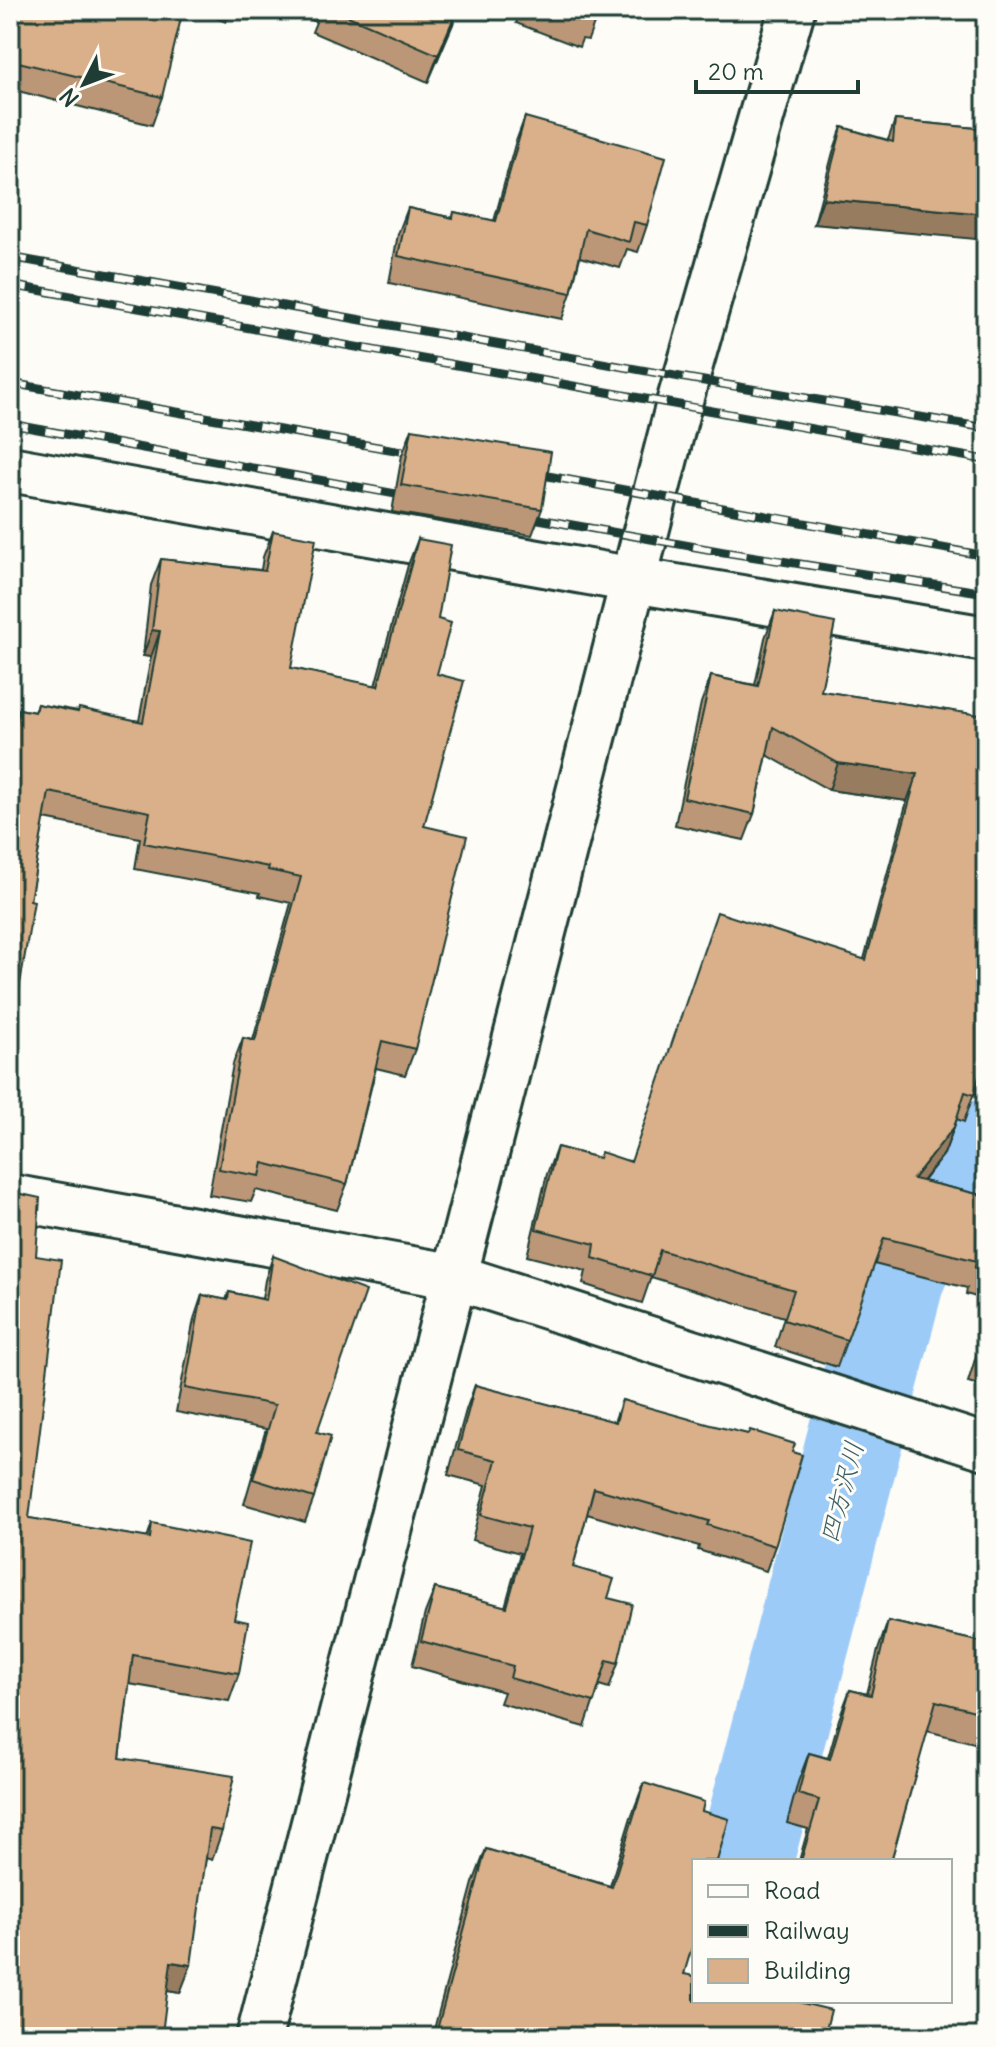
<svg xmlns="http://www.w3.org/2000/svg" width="996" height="2047" font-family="Delius,'Klee One',sans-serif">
	<rect width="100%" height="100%" fill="#fdfcf7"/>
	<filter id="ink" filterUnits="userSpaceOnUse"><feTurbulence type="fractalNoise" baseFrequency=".0125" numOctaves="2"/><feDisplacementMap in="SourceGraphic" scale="16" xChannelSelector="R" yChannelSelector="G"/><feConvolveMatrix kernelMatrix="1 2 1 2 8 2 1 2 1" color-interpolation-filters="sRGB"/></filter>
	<g filter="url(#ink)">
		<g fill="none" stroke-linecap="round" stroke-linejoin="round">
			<path stroke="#9dcbf8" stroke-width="96" d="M 745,1861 L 897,1277 L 919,1226 L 986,1147"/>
			<g stroke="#1f3d34" stroke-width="50">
				<g id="minor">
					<path d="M 10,469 L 634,580 L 986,639"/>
					<path d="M 10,1197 L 456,1277 L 986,1447"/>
				</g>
			</g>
			<g stroke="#1f3d34" stroke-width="50">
				<path id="tertiary" d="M 259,2037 L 678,407 L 792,10"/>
			</g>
			<use href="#minor" stroke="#fdfcf7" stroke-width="44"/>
			<use href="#tertiary" stroke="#fdfcf7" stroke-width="44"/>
			<g stroke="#1f3d34" stroke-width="9">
				<g id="rail">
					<path d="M 10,257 L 686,378 L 986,428"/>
					<path d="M 10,285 L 986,460"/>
					<path d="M 10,383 L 424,455"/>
					<path d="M 10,424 L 418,498"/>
					<path d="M 526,472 L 986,556"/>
					<path d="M 516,515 L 724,552 L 986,593"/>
				</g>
			</g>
			<use href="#rail" stroke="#fdfcf7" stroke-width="6" stroke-dasharray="18" stroke-linecap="butt"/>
		</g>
		<g fill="#bb9777" stroke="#1f3d34" stroke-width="2">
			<path d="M 10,10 L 162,97 L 152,125 L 10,89 Z"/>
			<path d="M 197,10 L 231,10 L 226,22 Z"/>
			<path d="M 288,10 L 457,10 L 453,24 L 428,82 L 312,32 L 316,22 Z"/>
			<path d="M 521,10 L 599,10 L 588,40 L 582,39 L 579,47 L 516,23 Z"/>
			<path d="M 525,117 L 647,225 L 638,252 L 627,249 L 620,268 L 580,257 L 571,293 L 562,319 L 389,283 L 398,234 L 408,208 L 453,218 L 454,212 L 494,221 L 515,144 Z"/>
			<path d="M 895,120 L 986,129 L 814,224 L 833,152 L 842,127 L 888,140 Z"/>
			<path d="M 412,429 L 542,509 L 532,535 L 392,512 L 402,455 Z"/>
			<path d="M 273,531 L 291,668 L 375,686 L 408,565 L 418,539 L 438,619 L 437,674 L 424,826 L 415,1049 L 405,1075 L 376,1068 L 347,1184 L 337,1210 L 256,1190 L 251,1202 L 209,1195 L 233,1064 L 243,1038 L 253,1040 L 291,903 L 259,896 L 260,893 L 135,869 L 140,838 L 44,819 L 30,900 L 13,726 L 19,709 L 34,712 L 37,704 L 139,721 L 151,657 L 143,656 L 151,585 L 161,559 L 261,570 L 263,557 Z"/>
			<path d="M 775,611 L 821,691 L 986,716 L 986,1090 L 984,1096 L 974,1093 L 964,1122 L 957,1119 L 944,1154 L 923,1181 L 986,1196 L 986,1300 L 966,1294 L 967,1288 L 874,1264 L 837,1367 L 775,1347 L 784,1317 L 651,1277 L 642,1303 L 583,1284 L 586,1271 L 527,1256 L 547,1174 L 557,1147 L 598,1158 L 631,1161 L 864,959 L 907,801 L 829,790 L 767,755 L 754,814 L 744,840 L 675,825 L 701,703 L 711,676 L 755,685 L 765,638 Z"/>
			<path d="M 36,1256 L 29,1518 L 147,1538 L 152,1523 L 234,1619 L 239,1673 L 229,1701 L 129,1684 L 120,1758 L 222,1831 L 212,1860 L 206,1858 L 180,1993 L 168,1991 L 10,2037 Z"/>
			<path d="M 273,1256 L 317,1432 L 314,1498 L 305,1522 L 244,1504 L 266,1429 L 176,1412 L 194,1319 L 202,1295 L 226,1300 L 229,1292 L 262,1299 L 265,1280 Z"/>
			<path d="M 986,1324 L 986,1387 L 968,1382 Z"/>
			<path d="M 475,1385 L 614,1422 L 622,1400 L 792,1452 L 775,1546 L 766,1571 L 698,1550 L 699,1546 L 587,1514 L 573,1567 L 608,1598 L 618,1663 L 609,1688 L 599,1685 L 585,1727 L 500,1703 L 504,1692 L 412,1666 L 425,1613 L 435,1588 L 505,1607 L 520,1553 L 472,1540 L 486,1485 L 448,1475 L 466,1410 Z"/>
			<path d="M 986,1559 L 986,1579 L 981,1578 Z"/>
			<path d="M 888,1621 L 986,1643 L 986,1746 L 927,1731 L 891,1861 L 799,1861 L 808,1829 L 787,1823 L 798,1782 L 809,1753 L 828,1758 L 839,1719 L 850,1690 L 867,1694 L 878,1650 Z"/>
			<path d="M 644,1783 L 702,1811 L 684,1974 L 824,2037 L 432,2037 L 473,1883 L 486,1849 L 610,1886 L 631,1817 Z"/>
		</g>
		<g fill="#987b61" stroke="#1f3d34" stroke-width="2">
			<path d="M 457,10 L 453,24 L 428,82 L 438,55 Z"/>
			<path d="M 823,199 L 986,214 L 986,240 L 814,224 Z"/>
			<path d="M 152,630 L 160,631 L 151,657 L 143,656 Z"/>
			<path d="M 838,763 L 917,774 L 907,801 L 829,790 Z"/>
			<path d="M 954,1127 L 944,1154 L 903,1205 L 913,1179 Z"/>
			<path d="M 171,1962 L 191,1965 L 180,1993 L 161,1990 Z"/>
			<path d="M 117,2029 L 162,2034 L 161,2037 L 114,2037 Z"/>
		</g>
		<g fill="#d9b08a" stroke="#1f3d34" stroke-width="2">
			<path d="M 10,10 L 80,10 L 104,16 L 107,10 L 183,10 L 162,97 L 10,60 Z"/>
			<path d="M 334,10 L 457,10 L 438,55 Z"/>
			<path d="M 560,10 L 599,10 L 598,14 L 592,12 L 589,21 Z"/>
			<path d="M 525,117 L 666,157 L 647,225 L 634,222 L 629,242 L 586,229 L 571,293 L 398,256 L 408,208 L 453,218 L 454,212 L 496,221 Z"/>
			<path d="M 895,120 L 986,129 L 986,214 L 823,199 L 842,127 L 893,142 Z"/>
			<path d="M 412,429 L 551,452 L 542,509 L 401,485 Z"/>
			<path d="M 10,476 L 21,479 L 11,525 L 10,525 Z"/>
			<path d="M 273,531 L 316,539 L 291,668 L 378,686 L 418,539 L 451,545 L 438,619 L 451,623 L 437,674 L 464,681 L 424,826 L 467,836 L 415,1049 L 382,1041 L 347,1184 L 263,1163 L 260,1176 L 219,1169 L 243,1038 L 255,1041 L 301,877 L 268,870 L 269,867 L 144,843 L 150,812 L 49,792 L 30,900 L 34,901 L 10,1043 L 10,726 L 16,726 L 19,709 L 35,712 L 37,704 L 78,712 L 79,708 L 143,722 L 160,631 L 152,630 L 161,559 L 265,571 Z"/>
			<path d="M 775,611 L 835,623 L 821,691 L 986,716 L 986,1067 L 982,1066 L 974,1095 L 965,1092 L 954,1127 L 913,1179 L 986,1196 L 986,1270 L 975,1267 L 977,1261 L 884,1238 L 847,1340 L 784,1320 L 794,1290 L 660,1250 L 652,1276 L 593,1258 L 595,1244 L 536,1229 L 557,1147 L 599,1158 L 601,1152 L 631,1162 L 717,912 L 866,960 L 917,774 L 838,763 L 773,727 L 754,814 L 684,798 L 711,676 L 758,686 Z"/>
			<path d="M 12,1192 L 40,1198 L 36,1256 L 61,1260 L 29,1518 L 150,1538 L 152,1523 L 250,1543 L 234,1619 L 248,1622 L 239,1673 L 133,1655 L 120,1758 L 234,1776 L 222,1831 L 210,1829 L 191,1965 L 171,1962 L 162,2034 L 117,2029 L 116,2037 L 10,2037 L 10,1197 Z"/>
			<path d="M 273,1256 L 366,1291 L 317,1432 L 331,1436 L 314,1498 L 253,1479 L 275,1405 L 185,1388 L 202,1295 L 228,1300 L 229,1292 L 266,1300 Z"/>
			<path d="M 986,1328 L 986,1357 L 977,1355 Z"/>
			<path d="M 475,1385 L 616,1422 L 622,1400 L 711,1425 L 748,1434 L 750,1430 L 795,1444 L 792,1452 L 802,1455 L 775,1546 L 707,1525 L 709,1521 L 594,1488 L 573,1567 L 614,1579 L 608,1598 L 632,1604 L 618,1663 L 607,1660 L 594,1702 L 510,1678 L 513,1666 L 421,1641 L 435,1588 L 507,1607 L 529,1528 L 481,1515 L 496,1460 L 458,1450 Z"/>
			<path d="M 888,1621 L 986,1643 L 986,1714 L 936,1701 L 891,1861 L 801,1861 L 819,1800 L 798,1794 L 809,1753 L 830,1759 L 850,1690 L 871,1695 Z"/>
			<path d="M 644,1783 L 704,1802 L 702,1811 L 729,1819 L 717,1861 L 694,1861 L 694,1940 L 684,1974 L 694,1976 L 694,2001 L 794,2001 L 831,2010 L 824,2037 L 435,2037 L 486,1849 L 612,1887 Z"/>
		</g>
	</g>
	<g text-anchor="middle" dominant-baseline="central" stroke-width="6" stroke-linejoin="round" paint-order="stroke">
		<g font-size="26" font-style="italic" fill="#3e6065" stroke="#fdfcf7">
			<text transform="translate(841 1492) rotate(-75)">四方沢川</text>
		</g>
	</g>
	<rect width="996" height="2047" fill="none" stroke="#fdfcf7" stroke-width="40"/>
	<rect x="20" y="20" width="956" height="2007" fill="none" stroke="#1f3d34" stroke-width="3" filter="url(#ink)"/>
	<rect x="692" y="1859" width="260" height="144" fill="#fdfcf7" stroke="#a4b0a9" stroke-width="2"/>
	<rect x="708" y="1885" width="40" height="12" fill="#fdfcf7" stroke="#a4b0a9" stroke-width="2"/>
	<text x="764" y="1899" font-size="24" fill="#1f3d34">Road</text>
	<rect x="708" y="1925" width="40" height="12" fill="#1f3d34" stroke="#a4b0a9" stroke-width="2"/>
	<text x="764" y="1939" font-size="24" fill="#1f3d34">Railway</text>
	<rect x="708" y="1959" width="40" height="24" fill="#d9b08a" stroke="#a4b0a9" stroke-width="2"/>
	<text x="764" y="1979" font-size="24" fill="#1f3d34">Building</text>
	<g transform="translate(84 84) rotate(228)" stroke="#fdfcf7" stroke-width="6" paint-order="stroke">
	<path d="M0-6L14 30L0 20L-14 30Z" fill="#1f3d34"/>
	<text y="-12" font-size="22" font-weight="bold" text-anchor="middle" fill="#1f3d34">N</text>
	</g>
	<path d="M696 80v12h162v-12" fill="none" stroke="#1f3d34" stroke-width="4"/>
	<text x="708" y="80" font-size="24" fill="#1f3d34" stroke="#fdfcf7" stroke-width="6" paint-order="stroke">20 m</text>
</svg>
